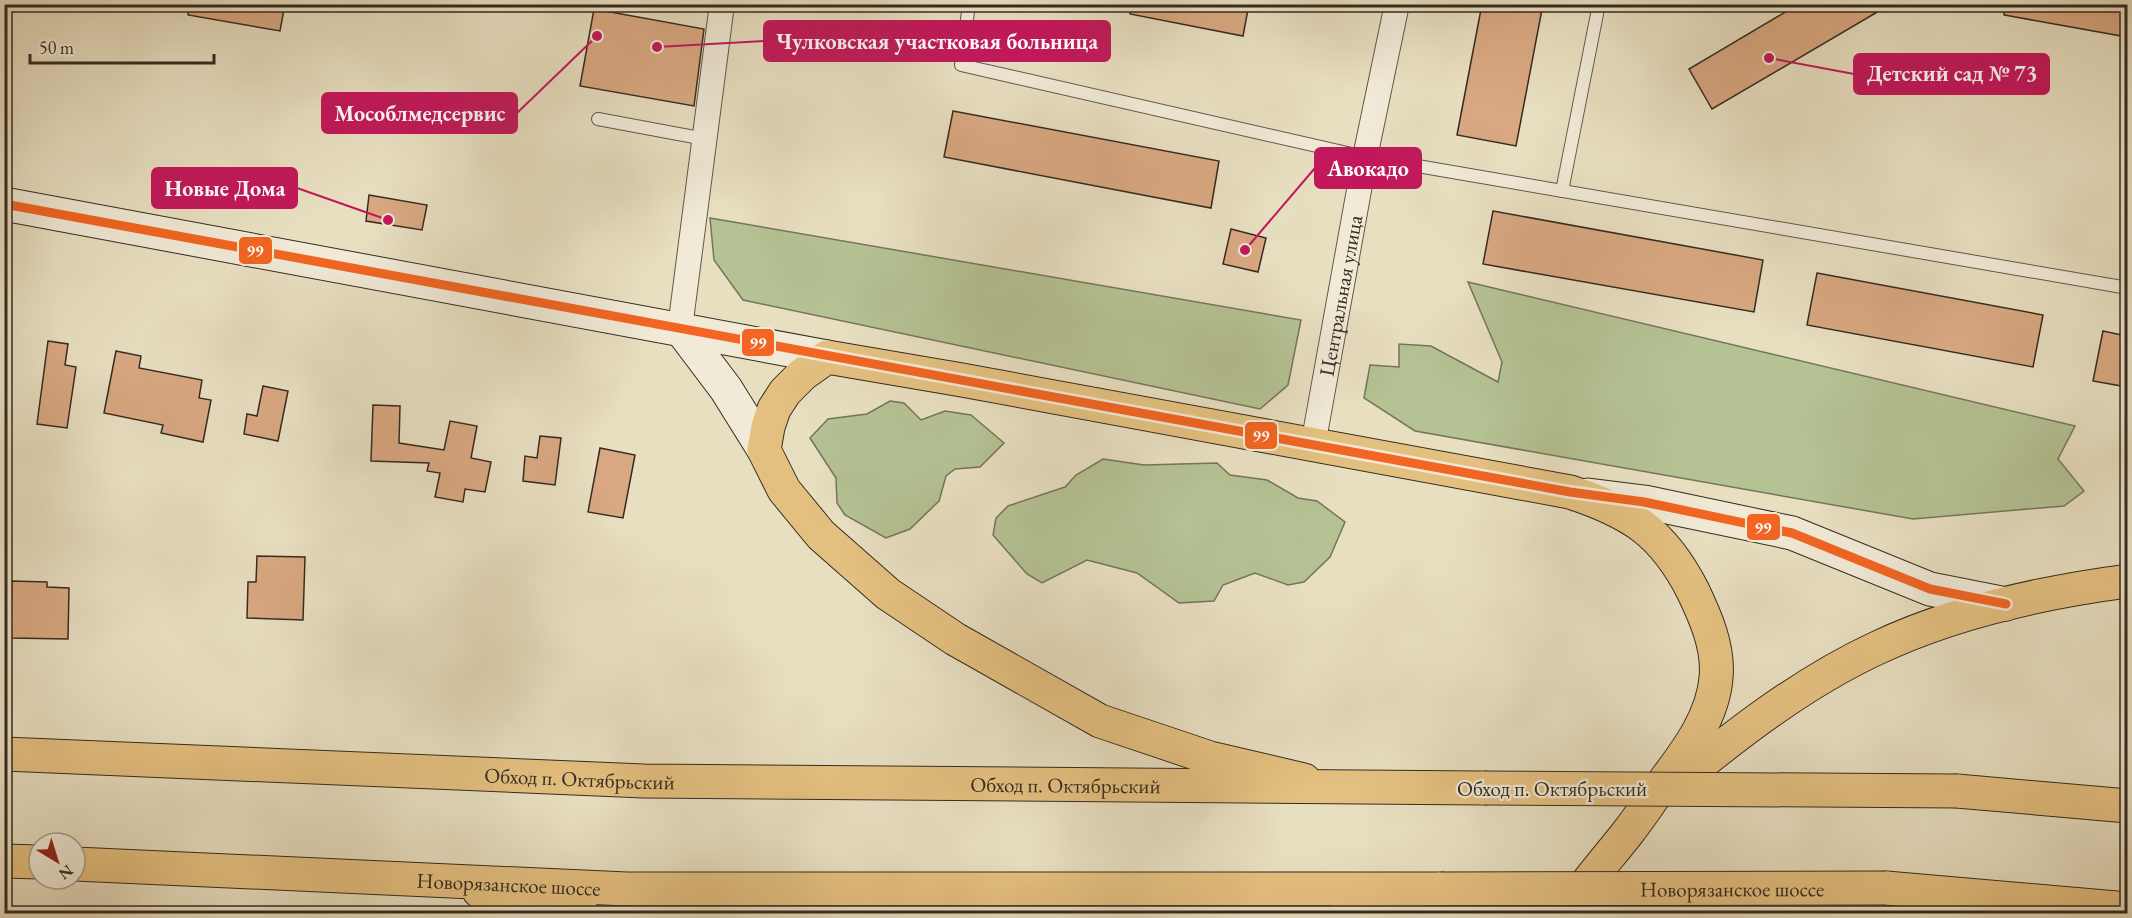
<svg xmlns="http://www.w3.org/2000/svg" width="2132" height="918" font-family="'EB Garamond',serif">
	<rect width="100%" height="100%" fill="#e8dfc1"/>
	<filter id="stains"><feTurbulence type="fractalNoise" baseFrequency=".00333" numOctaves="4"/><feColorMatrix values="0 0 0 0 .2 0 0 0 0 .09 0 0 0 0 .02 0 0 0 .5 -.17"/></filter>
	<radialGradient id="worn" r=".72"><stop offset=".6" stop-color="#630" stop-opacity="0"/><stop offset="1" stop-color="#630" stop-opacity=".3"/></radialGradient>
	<g fill="#b5c294" stroke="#74765a" stroke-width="1.5">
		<path d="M 710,218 L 1301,320 L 1288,385 L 1260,409 L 743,300 L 714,260 Z"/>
		<path d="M 1468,282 L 2075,426 L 2058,459 L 2084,491 L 2064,506 L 1913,519 L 1415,431 L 1364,398 L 1370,365 L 1399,367 L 1399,344 L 1431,346 L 1498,382 L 1502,362 Z"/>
		<path d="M 890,401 L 904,403 L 921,420 L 945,411 L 971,415 L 1004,443 L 980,467 L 955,469 L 946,476 L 939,501 L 910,529 L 886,538 L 845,515 L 837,503 L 836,478 L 810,438 L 828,419 L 867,414 Z"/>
		<path d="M 1103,459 L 1144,465 L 1217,463 L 1230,475 L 1267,480 L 1298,498 L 1317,501 L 1345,522 L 1330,557 L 1304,582 L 1288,585 L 1255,573 L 1223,585 L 1214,601 L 1179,603 L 1137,573 L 1087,560 L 1042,583 L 1027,574 L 993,535 L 996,518 L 1008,506 L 1065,487 L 1076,475 Z"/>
	</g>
	<g fill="#d9a882" stroke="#342b21" stroke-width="1.5">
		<path d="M 189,4 L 285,4 L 280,31 L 188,15 Z"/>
		<path d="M 1131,4 L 1249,4 L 1243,36 L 1130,14 Z"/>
		<path d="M 1482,4 L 1543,4 L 1516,146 L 1457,135 Z"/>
		<path d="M 1799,4 L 1891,4 L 1712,109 L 1689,69 Z"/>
		<path d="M 2005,4 L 2127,4 L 2127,37 L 2004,15 Z"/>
		<path d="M 594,9 L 704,29 L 694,106 L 580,86 Z"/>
		<path d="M 953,111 L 1219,161 L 1211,208 L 944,157 Z"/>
		<path d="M 369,195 L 427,205 L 422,230 L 366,221 Z"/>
		<path d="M 1493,211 L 1763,260 L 1754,312 L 1483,264 Z"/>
		<path d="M 1231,229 L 1266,238 L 1258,272 L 1223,264 Z"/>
		<path d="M 1817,273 L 2043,315 L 2033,367 L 1807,325 Z"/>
		<path d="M 2103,331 L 2127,336 L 2127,387 L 2093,381 Z"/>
		<path d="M 48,341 L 68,344 L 65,365 L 76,367 L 67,428 L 37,424 Z"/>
		<path d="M 116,351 L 141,356 L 139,368 L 202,380 L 199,398 L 211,400 L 203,442 L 161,433 L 163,425 L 104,413 Z"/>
		<path d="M 263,386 L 288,391 L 278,441 L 244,434 L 247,414 L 257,416 Z"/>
		<path d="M 373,405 L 400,406 L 399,443 L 444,450 L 450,421 L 477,426 L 471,458 L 491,462 L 485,492 L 465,489 L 463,502 L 435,497 L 440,473 L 427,471 L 429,463 L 371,461 Z"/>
		<path d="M 540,436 L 561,438 L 555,485 L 523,481 L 525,456 L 537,458 Z"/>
		<path d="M 600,448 L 635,455 L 623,518 L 588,512 Z"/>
		<path d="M 257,556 L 305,557 L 303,620 L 247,618 L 248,582 L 256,582 Z"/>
		<path d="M 12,581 L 47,582 L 47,587 L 69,588 L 68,639 L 10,638 Z"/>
	</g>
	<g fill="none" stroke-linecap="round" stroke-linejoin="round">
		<g stroke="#615849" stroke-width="14">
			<g id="lane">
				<path d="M 969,4 L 961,65 L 1365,157 L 2128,288"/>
				<path d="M 598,119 L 705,139"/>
				<path d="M 1562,191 L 1599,4"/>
				<path d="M 4,253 L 6,206"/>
			</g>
		</g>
		<g stroke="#615849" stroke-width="26">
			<g id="street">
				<path d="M 680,328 L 722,4"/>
				<path id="s1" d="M 1313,445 L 1365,157 L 1397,4"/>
			</g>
		</g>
		<g stroke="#342b21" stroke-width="35">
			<g id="secondary">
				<path d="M 4,204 L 827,357"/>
				<path d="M 680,328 L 726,389 L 764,450"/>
				<path d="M 1588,495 L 1644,502 L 1792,533 L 1930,589 L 2006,604"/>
			</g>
		</g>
		<g stroke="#342b21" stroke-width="35">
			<g id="primary">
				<path d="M 1304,780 L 1210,758 L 1100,721 L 955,639 L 888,594 L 821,535 L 784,490 L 764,450 L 768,427 L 774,409 L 785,392 L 803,374 L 827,357 L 962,380 L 1570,492 C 1631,512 1663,532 1693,591 C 1706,618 1719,648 1716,678 C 1713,716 1688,750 1666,779 C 1654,796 1642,814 1629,831 C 1608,858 1584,884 1565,914"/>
				<path d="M 1677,783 C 1739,732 1804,682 1877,648 C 1953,612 2044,592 2128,581"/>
				<path d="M 479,891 L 583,914"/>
				<path d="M 1345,914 L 1380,901 L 1412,895"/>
			</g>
		</g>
		<g stroke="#342b21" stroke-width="35">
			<g id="highway">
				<path id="s2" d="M 4,754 L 644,781 L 1484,788"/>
				<path d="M 1957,791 L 2128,806"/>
				<path d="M 4,861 L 39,862"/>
				<path id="s3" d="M 75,864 L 627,889 L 1441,889"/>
				<path d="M 1886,888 L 2128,909"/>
			</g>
		</g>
		<use href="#lane" stroke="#f0ead7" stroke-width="12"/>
		<use href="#street" stroke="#f0ead7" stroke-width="24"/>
		<use href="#secondary" stroke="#f0ead7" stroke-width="33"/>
		<use href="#primary" stroke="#e4c080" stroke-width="33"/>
		<use href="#highway" stroke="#e4c080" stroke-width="33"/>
		<g stroke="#342b21" stroke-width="35" stroke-linecap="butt">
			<g id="highway-bridge">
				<path d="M 1484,788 L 1957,791"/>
				<path id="s4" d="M 1441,889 L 1886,888"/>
			</g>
		</g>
		<use href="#highway-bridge" stroke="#e4c080" stroke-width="33"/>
		<g stroke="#f0ead7" stroke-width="14">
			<path id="bus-1" d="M 4,204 L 1570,492 L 1644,502 L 1792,533 L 1930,589 L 2006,604"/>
		</g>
		<use href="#bus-1" stroke="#f26522" stroke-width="9"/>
	</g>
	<g text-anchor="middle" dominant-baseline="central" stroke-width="4.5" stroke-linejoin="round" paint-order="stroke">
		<g font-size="21" fill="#342b21" stroke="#f0ead7">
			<text stroke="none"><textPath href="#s1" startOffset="152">Центральная улица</textPath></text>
			<text stroke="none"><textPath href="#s2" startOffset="576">Обход п. Октябрьский</textPath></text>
			<text stroke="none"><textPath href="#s2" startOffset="1062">Обход п. Октябрьский</textPath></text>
			<text x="1552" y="788">Обход п. Октябрьский</text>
			<text stroke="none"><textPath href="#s3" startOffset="434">Новорязанское шоссе</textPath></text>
			<text stroke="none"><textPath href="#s4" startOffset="291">Новорязанское шоссе</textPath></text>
		</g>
	</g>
	<path fill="none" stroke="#c2185b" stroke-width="2" d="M657 47L764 41M1769 58L1854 74M597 36L517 113M1245 250L1315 168M388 220L297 188"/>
	<g fill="#c2185b" stroke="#f0ead7" stroke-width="2">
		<circle cx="657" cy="47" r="6"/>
		<circle cx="1769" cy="58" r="6"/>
		<circle cx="597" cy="36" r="6"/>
		<circle cx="1245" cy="250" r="6"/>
		<circle cx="388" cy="220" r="6"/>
	</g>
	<g fill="#c2185b" stroke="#c2185b" stroke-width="2">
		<rect x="764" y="21" width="346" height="40" rx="6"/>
		<rect x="1854" y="54" width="195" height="40" rx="6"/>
		<rect x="322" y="93" width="195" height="40" rx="6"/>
		<rect x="1315" y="148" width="106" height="40" rx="6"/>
		<rect x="152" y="168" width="145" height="40" rx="6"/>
	</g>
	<g font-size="22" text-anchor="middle" font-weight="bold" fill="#fff">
		<text x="937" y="49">Чулковская участковая больница</text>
		<text x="1952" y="81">Детский сад № 73</text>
		<text x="420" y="121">Мособлмедсервис</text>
		<text x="1368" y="176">Авокадо</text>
		<text x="225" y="196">Новые Дома</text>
	</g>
	<g stroke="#f0ead7" stroke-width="2">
		<rect x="238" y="236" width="35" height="29" rx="6" fill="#f26522"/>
		<rect x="741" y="328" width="34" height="29" rx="6" fill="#f26522"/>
		<rect x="1244" y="421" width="34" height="29" rx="6" fill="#f26522"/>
		<rect x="1746" y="513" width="35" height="28" rx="6" fill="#f26522"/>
	</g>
	<g font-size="16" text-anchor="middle" font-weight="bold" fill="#fff">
		<text x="255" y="256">99</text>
		<text x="758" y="348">99</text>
		<text x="1261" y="441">99</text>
		<text x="1763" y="533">99</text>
	</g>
	<rect width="2132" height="918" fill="none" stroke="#e8dfc1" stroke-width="24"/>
	<rect x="6" y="6" width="2120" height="906" fill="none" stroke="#342b21" stroke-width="3"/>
	<rect x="12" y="12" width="2108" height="894" fill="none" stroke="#342b21" stroke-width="1.5"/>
	<g transform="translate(57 861) rotate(142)"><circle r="28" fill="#f0ead7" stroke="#a59e8e" stroke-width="1.5"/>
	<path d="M0-4.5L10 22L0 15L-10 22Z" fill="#8f2418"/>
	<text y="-9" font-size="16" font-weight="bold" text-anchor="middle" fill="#342b21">N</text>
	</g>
	<path d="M30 54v9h184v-9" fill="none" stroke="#342b21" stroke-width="3"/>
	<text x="39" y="54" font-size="18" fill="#342b21" stroke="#f0ead7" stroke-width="4.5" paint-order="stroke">50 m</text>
	<rect width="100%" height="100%" filter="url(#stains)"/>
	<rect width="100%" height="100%" fill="url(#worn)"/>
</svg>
